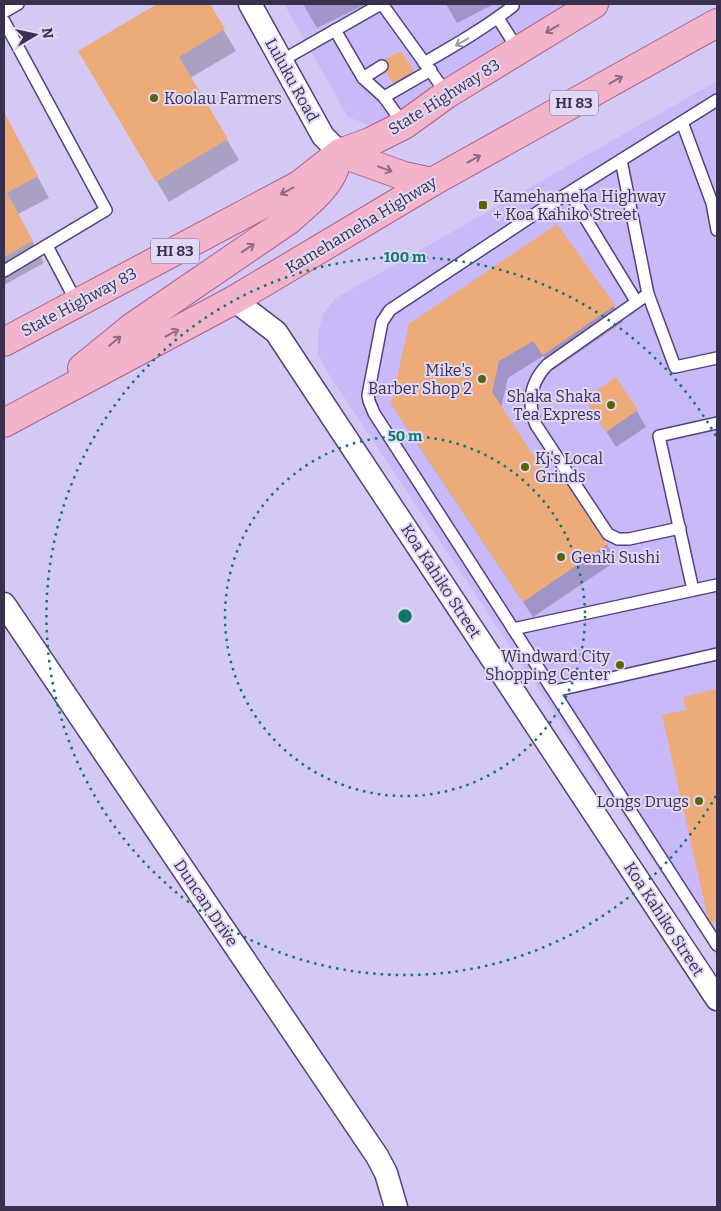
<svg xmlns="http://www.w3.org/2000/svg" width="721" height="1211" font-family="Bitter,serif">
	<rect width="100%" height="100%" fill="#d4c9f4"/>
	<g fill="#cab9f8">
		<path d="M 284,4 L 578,4 L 401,121 L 369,125 L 348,117 Z"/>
		<path d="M 717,81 L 717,957 L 328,373 L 318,355 L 318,333 L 323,314 L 336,298 Z"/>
	</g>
	<g fill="#0003">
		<path d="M 159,4 L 208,4 L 236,51 L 190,78 L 239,160 L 169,202 L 80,52 Z"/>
		<path d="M 303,4 L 366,4 L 317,28 Z"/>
		<path d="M 446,4 L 494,4 L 457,23 Z"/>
		<path d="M 400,52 L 416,77 L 397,88 L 387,72 Z"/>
		<path d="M 4,114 L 49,198 L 18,214 L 44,263 L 4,285 Z"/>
		<path d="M 557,225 L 614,306 L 623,322 L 553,370 L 543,356 L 508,378 L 501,408 L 550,482 L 607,545 L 616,561 L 533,617 L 402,421 Z"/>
		<path d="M 586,399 L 637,411 L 646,427 L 616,447 Z"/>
		<path d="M 717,690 L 717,905 L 713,906 L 685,698 Z"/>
	</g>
	<g fill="#edab7a">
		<path d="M 157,4 L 210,4 L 225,29 L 179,57 L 228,139 L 156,182 L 78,51 Z"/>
		<path d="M 401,51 L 414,71 L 393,83 L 386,72 L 389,65 L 385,59 Z"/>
		<path d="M 4,112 L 38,176 L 7,193 L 33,241 L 4,257 Z"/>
		<path d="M 557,224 L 615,305 L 543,355 L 533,341 L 499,361 L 492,392 L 550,481 L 560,474 L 602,538 L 608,544 L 523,602 L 391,404 L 409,324 Z"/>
		<path d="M 616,377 L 638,410 L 606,432 L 584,399 Z"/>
		<path d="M 717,689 L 717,922 L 711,922 L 708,918 L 662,715 L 686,710 L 683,697 Z"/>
	</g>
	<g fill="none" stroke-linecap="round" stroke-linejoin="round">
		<g stroke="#54407e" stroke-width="14">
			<g id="lane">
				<path d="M 382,4 L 447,94"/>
				<path d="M 4,12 L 18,4"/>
				<path d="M 498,18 L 518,50"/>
				<path d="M 4,21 L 106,210 L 4,271"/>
				<path d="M 335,30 L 363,78 L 384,97 L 404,125"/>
				<path d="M 281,61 L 381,4"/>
				<path d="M 424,63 C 455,45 485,28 513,6 L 513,4"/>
				<path d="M 363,78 L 382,66"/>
				<path d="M 384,97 L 431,70"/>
				<path d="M 717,100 L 538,212 L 390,310 L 382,322 L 368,395 L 369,401 L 374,413 L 717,945"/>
				<path d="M 682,122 L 712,203 L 717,230"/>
				<path d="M 621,160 L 648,294 L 675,367 L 717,358"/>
				<path d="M 570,193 L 636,301"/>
				<path d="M 47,246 L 77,303"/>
				<path d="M 648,294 L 547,365 C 530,383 527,403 536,425 L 608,534 L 618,539 L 629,539 L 680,528"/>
				<path d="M 693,590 L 659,436 L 717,423"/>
				<path d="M 513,629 L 717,585"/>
				<path d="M 554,691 L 717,654"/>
			</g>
		</g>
		<g stroke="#54407e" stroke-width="25">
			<g id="street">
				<path d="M 250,4 L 323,136 L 340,153"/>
				<path d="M 234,300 L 276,332 L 717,999"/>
				<path d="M 4,604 L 377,1156 L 386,1173 L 396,1207"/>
			</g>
		</g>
		<g stroke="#ab6488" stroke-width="30">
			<g id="primary">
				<path d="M 340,153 L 404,176 L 432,182"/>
				<path d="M 4,342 L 299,185 L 340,153 L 370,142 L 404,125 L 447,94 L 594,4"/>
				<path d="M 82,368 L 131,328 L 289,220 C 303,207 327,189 334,170"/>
				<path d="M 4,423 L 234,300 L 432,182 L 717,23"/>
			</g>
		</g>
		<use href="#lane" stroke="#fff" stroke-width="11"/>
		<use href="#street" stroke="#fff" stroke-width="22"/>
		<use href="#primary" stroke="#f2b3cb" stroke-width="28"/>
	</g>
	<defs><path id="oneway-shaft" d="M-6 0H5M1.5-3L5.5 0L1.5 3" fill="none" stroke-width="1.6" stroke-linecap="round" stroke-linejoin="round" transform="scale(1.25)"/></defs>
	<g stroke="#8c6b85">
		<use href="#oneway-shaft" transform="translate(552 29) rotate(149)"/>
		<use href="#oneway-shaft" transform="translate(616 80) rotate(-29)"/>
		<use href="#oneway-shaft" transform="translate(474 159) rotate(-29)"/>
		<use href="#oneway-shaft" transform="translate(385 169) rotate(20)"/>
		<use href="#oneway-shaft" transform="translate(287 191) rotate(152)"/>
		<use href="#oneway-shaft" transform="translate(248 248) rotate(-34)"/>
		<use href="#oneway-shaft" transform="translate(172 333) rotate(-28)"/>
		<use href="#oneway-shaft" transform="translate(115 341) rotate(-39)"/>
	</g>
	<use stroke="#9c98a6" href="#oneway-shaft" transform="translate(462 42) rotate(150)"/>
	<g fill="none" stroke="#0f766e" stroke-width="2.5" stroke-dasharray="2.5 5">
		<circle cx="405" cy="616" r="180"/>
		<path d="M716 796A359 359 0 1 1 716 436"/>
	</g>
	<g fill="#596405" stroke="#e0d8f6" stroke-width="2">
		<circle cx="154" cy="98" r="5"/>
		<rect x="478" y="200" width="10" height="10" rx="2.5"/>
		<circle cx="482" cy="379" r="5"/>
		<circle cx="611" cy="405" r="5"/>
		<circle cx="525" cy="467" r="5"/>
		<circle cx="561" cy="557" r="5"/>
		<circle cx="620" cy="665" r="5"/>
		<circle cx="699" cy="801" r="5"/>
	</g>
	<g text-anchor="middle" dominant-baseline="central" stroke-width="4" stroke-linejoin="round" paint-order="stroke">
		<g fill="#e0d8f6" stroke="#6a627f" stroke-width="1">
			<rect x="550" y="90.5" width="48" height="25" rx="4"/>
			<rect x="151" y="238.5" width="48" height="25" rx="4"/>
		</g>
		<g font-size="15" font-weight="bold" fill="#38304c">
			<text x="574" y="103">HI 83</text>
			<text x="175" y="251">HI 83</text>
		</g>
		<g font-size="16" fill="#38304c" stroke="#e0d8f6">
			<text transform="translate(292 80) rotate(61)">Luluku Road</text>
			<text transform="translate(444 97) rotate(-32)">State Highway 83</text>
			<text transform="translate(361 225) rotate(-31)">Kamehameha Highway</text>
			<text transform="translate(79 302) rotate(-28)">State Highway 83</text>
			<text transform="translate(441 581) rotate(57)">Koa Kahiko Street</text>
			<text transform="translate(206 903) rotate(56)">Duncan Drive</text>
			<text transform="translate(664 919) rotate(57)">Koa Kahiko Street</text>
		</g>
		<g font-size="16" fill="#38304c" stroke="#e0d8f6" text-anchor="start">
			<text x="164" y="98">Koolau Farmers</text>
			<text x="493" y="196">Kamehameha Highway<tspan x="493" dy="18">+ Koa Kahiko Street</tspan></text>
			<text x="472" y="370" text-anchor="end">Mike's<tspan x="472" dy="18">Barber Shop 2</tspan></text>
			<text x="601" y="396" text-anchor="end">Shaka Shaka<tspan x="601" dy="18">Tea Express</tspan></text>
			<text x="535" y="458">Kj's Local<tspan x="535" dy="18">Grinds</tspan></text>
			<text x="571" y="557">Genki Sushi</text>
			<text x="610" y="656" text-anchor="end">Windward City<tspan x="610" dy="18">Shopping Center</tspan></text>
			<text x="689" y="801" text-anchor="end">Longs Drugs</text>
		</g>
	</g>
	<circle cx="405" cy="616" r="8" fill="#0f766e" stroke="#e0d8f6" stroke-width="2.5"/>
	<g font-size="15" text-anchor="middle" font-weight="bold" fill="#0f766e" stroke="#e0d8f6" stroke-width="4" stroke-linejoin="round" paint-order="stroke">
		<text x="405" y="262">100 m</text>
		<text x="405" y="441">50 m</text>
	</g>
	<rect width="721" height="1211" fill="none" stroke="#38304c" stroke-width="10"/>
	<g transform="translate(35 35) rotate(81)" stroke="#e0d8f6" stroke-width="4" paint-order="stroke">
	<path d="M0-4L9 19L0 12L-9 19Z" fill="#38304c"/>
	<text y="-8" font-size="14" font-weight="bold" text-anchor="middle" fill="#38304c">N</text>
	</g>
</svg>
